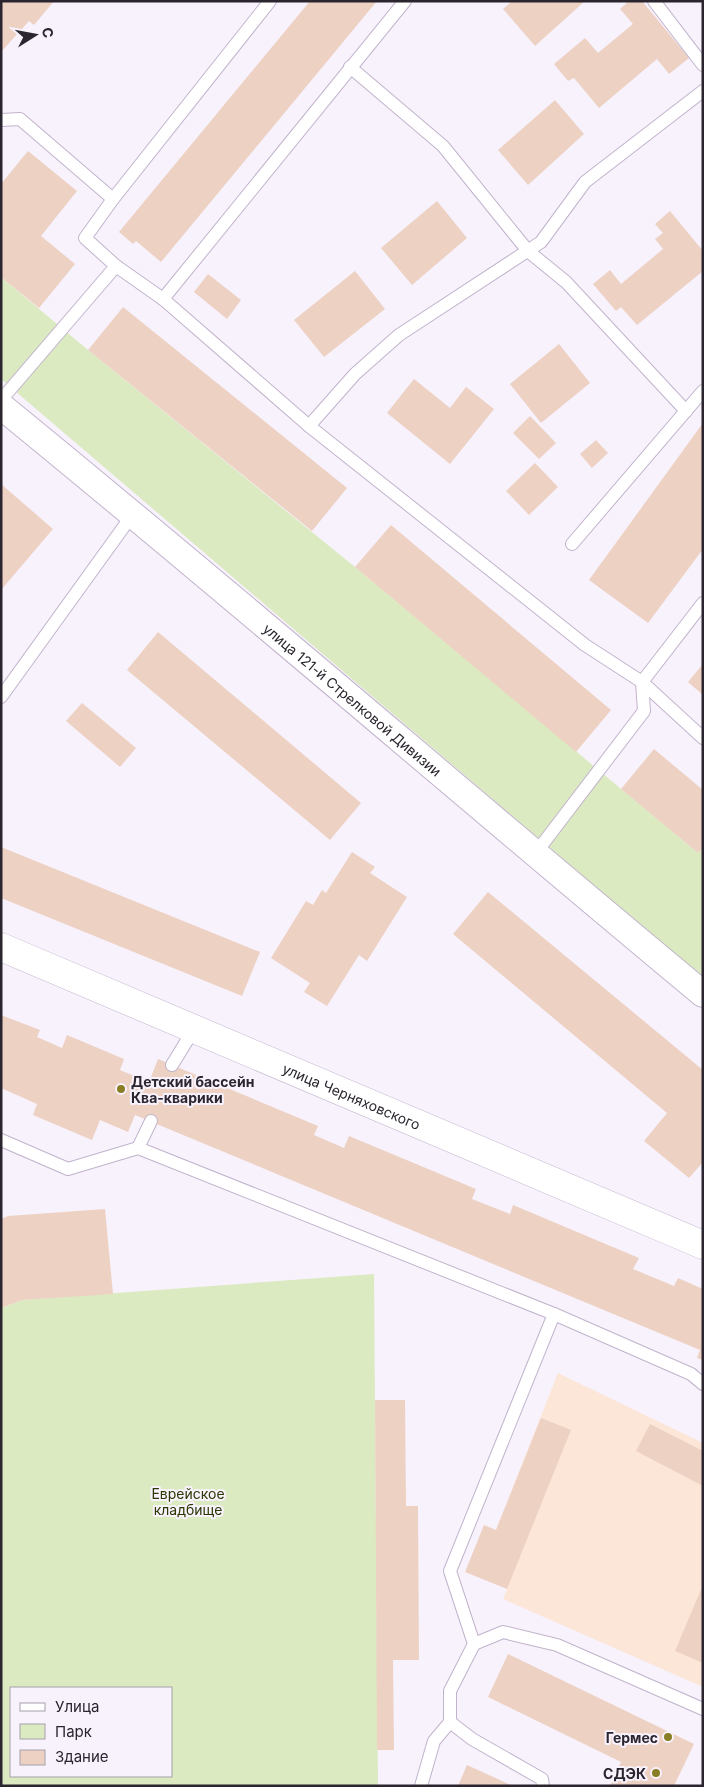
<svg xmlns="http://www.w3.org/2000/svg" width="704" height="1787" font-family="Inter,sans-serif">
	<rect width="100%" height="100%" fill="#f8f2fd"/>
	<path fill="#fce6d8" d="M 558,1373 L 703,1443 L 703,1687 L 503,1599 L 507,1589 L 496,1530 Z"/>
	<g fill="#dceac1" fill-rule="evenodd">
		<path d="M 1,277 L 88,350 L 355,567 L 698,853 L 703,848 L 703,979 L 1,379 Z"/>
		<path d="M 374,1274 L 378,1786 L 1,1786 L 1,1308 L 22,1300 ZM 11,1688 L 171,1688 L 171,1776 L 11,1776 Z"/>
	</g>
	<g fill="#edd1c3">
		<path d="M 1,1 L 54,1 L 34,25 L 29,21 L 1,52 Z"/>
		<path d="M 310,1 L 377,1 L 161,262 L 136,241 L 133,244 L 119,232 Z"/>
		<path d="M 512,1 L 585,1 L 535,46 L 503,9 Z"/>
		<path d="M 629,1 L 642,1 L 689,58 L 669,74 L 657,59 L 599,108 L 574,78 L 568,81 L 554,64 L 585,38 L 598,53 L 633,24 L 620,9 Z"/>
		<path d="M 555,100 L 584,134 L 528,185 L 498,150 Z"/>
		<path d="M 28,151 L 77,191 L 41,236 L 75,264 L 39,308 L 1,277 L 1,184 Z"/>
		<path d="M 437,201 L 467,238 L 412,285 L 381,248 Z"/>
		<path d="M 670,211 L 703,251 L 703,271 L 637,325 L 621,307 L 616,311 L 593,284 L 610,270 L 621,284 L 663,249 L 655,239 L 663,233 L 655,224 Z"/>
		<path d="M 355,271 L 385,309 L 324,357 L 294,320 Z"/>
		<path d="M 208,274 L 241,300 L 227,319 L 194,292 Z"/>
		<path d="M 123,307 L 347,488 L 312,531 L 88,350 Z"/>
		<path d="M 559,344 L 590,383 L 541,423 L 510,384 Z"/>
		<path d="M 414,379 L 450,408 L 466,387 L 494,409 L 450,464 L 387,413 Z"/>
		<path d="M 530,416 L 556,443 L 539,459 L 513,433 Z"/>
		<path d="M 703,423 L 703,549 L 648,623 L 589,580 Z"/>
		<path d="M 596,440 L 608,453 L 592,468 L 580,454 Z"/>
		<path d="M 535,463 L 558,487 L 529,515 L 506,491 Z"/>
		<path d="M 1,484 L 53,529 L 1,590 Z"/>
		<path d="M 391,525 L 611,710 L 576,752 L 355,567 Z"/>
		<path d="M 158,632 L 361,803 L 330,840 L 127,670 Z"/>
		<path d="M 703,664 L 703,695 L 688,682 Z"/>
		<path d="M 82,703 L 136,748 L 120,767 L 66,721 Z"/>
		<path d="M 654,749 L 703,790 L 703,848 L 698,853 L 621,789 Z"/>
		<path d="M 1,847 L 260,952 L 242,996 L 1,898 Z"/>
		<path d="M 352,852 L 375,867 L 370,873 L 407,897 L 367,961 L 359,955 L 327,1006 L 304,992 L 310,983 L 271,958 L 306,901 L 313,905 L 322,890 L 326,893 Z"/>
		<path d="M 488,892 L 703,1070 L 703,1162 L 689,1178 L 644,1141 L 667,1113 L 453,934 Z"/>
		<path d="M 1,1015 L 40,1030 L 37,1037 L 62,1048 L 67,1035 L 124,1059 L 120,1070 L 149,1082 L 158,1059 L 318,1126 L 314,1135 L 344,1148 L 349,1136 L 476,1189 L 472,1199 L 510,1214 L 513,1205 L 639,1258 L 633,1269 L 674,1286 L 678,1278 L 703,1289 L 703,1360 L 697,1358 L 700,1350 L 135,1115 L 128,1132 L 100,1120 L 92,1140 L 33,1115 L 37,1104 L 1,1088 Z"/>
		<path d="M 105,1209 L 113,1294 L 22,1300 L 1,1308 L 1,1219 L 8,1216 Z"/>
		<path d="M 375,1400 L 405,1400 L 406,1506 L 418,1506 L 419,1660 L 393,1660 L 394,1750 L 377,1750 Z"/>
		<path d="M 541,1418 L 571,1430 L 507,1589 L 465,1572 L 484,1525 L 496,1530 Z"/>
		<path d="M 650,1424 L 703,1451 L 703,1486 L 636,1451 Z"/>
		<path d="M 703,1585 L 703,1663 L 675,1651 Z"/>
		<path d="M 508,1654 L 694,1744 L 674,1786 L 610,1786 L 621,1762 L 488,1697 Z"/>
		<path d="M 467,1765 L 513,1786 L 458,1786 Z"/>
	</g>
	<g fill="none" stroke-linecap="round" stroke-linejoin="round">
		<g stroke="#c1b3cc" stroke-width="14">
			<g id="lane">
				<path d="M 270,1 L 113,199 L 85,238 L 116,266 L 163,299 L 309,426 L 585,645 L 642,682 L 703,603"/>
				<path d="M 654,1 L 703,65"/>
				<path d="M 350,67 L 443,146 L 528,251 L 566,282 L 686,411"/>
				<path d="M 1,120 L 20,119 L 113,199"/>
				<path d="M 163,299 L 405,1"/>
				<path d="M 1,400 L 116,266"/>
				<path d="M 309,426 L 355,374 L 399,335 L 541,242 L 585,182 L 703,91"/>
				<path d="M 572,544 L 703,391"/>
				<path d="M 1,697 L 133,514"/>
				<path d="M 535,854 L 644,711 L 642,682 L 703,738"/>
				<path d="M 172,1065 L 194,1029"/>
				<path d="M 1,1140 L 68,1169 L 138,1148 L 554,1314"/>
				<path d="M 138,1148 L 151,1121"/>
				<path d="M 474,1644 L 503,1632 L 557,1645 L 703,1709"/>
				<path d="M 450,1722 L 472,1739 L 542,1779 L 543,1786"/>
				<path d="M 421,1786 L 434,1741 L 450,1722 L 450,1691 L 474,1644 L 450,1571 L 554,1314 L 691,1374 L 703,1384"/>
			</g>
		</g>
		<g stroke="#c1b3cc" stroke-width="28">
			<g id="street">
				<path id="s1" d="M 1,406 C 238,599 468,799 703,994"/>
			</g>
		</g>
		<g stroke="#c1b3cc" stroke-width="29">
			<g id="secondary">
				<path id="s2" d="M 1,947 L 703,1245"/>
			</g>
		</g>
		<use href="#lane" stroke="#fff" stroke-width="12"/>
		<use href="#street" stroke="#fff" stroke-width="26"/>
		<use href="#secondary" stroke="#fff" stroke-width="28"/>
	</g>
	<g fill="#8a7e25" stroke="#f8f2fd" stroke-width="2">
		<circle cx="121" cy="1089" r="5"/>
		<circle cx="668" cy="1737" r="5"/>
		<circle cx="656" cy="1773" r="5"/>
	</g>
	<g text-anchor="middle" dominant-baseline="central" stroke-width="4" stroke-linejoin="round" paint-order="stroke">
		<g font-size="14" fill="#2a252e" stroke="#f8f2fd">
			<text stroke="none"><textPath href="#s1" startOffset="458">улица 121-й Стрелковой Дивизии</textPath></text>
			<text stroke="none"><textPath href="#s2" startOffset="381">улица Черняховского</textPath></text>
		</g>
		<g font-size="14" font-weight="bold" fill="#2a252e" stroke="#f8f2fd" text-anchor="end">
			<text x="131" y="1081" text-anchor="start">Детский бассейн<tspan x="131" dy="16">Ква-кварики</tspan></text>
			<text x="658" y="1737">Гермес</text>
			<text x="646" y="1773">СДЭК</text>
		</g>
		<g font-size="14" fill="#2a3700" stroke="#f8f2fd">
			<text x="188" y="1493">Еврейское<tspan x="188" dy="16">кладбище</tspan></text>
		</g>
	</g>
	<rect width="704" height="1787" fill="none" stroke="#2a252e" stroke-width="5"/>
	<rect x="10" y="1687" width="162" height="90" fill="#f8f2fd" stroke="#a6a0aa"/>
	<rect x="20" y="1703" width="25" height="8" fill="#ffffff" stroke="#a6a0aa"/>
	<text x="55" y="1712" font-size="15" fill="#2a252e">Улица</text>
	<rect x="20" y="1724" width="25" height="15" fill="#dceac1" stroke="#a6a0aa"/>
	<text x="55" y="1737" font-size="15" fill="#2a252e">Парк</text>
	<rect x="20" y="1750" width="25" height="15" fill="#edd1c3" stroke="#a6a0aa"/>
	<text x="55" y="1762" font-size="15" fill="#2a252e">Здание</text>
	<g transform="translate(35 35) rotate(79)" stroke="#f8f2fd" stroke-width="4" paint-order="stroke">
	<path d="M0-4L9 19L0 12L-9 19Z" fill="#2a252e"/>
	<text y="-8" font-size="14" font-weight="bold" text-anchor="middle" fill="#2a252e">С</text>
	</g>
</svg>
